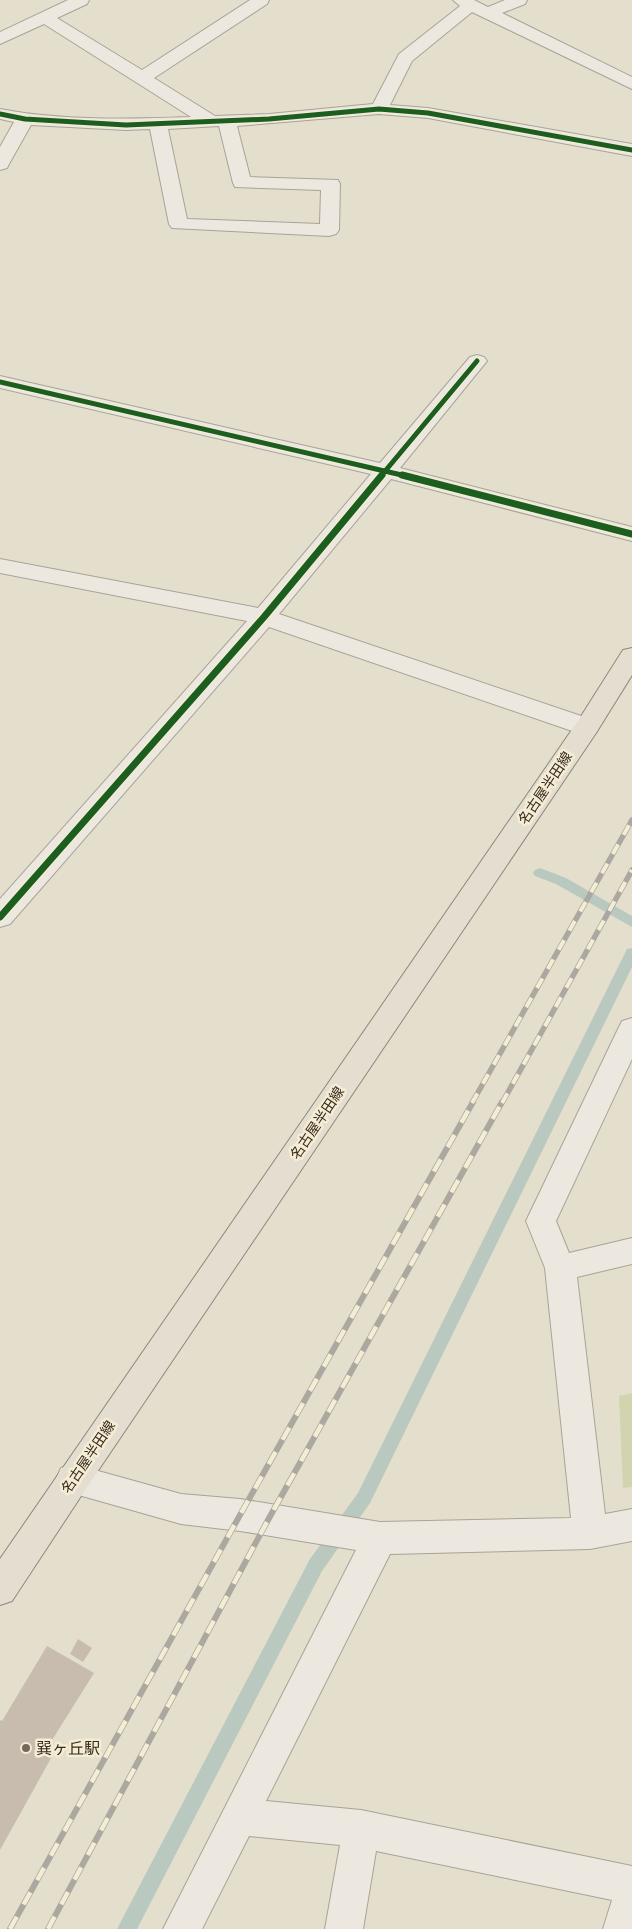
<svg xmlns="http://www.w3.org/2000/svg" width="632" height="1929" font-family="'Crimson Pro','Noto Sans JP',serif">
	<rect width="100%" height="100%" fill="#e4decd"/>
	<path fill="#d2d4b0" d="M 632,1393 L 632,1487 L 623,1488 L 619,1396 Z"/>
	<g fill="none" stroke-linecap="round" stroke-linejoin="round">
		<g fill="#b9c9bf" fill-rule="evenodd">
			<path d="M 540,868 L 566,878 L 632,916 L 632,927 L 556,884 L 535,876 L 533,873 L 535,870 Z"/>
			<path d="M 632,948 L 632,967 L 370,1503 L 322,1571 L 137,1929 L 117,1929 L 310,1559 L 358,1493 L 625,953 L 627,949 Z"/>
		</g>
	</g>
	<g fill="#c8bcae">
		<path d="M 78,1639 L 92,1648 L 83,1662 L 70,1654 Z"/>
		<path d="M 47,1646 L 94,1673 L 49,1745 L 55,1751 L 0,1850 L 0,1720 L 2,1721 Z"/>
	</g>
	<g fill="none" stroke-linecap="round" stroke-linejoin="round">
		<g stroke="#a9a397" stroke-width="2">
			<g id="minor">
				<path d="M 68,0 L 89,0 L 87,4 L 57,18 L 142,70 L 250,0 L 269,0 L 267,4 L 154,78 L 215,116 L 269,114 L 373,104 L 399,54 L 460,6 L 453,0 L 474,0 L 488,7 L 505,0 L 527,0 L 525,4 L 502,13 L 632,77 L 632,89 L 472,12 L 412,61 L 390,105 L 428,108 L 632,144 L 632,156 L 428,118 L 379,114 L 237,126 L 250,177 L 338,180 L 340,184 L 339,230 L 336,234 L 329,236 L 172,228 L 169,224 L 150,129 L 126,130 L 31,125 L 9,164 L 7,168 L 0,170 L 0,147 L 14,122 L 0,119 L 0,109 C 63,121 128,119 191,117 L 44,24 L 0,44 L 0,32 ZM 219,126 L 233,183 L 235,187 L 321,190 L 320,224 L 187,219 L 168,129 Z"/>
				<path d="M 477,355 L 484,357 L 487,361 L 400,468 L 632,527 L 632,541 L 391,479 L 279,614 L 596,721 L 599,727 L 596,733 L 587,735 L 578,733 L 269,627 L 10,924 L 0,927 L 0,899 L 247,621 L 0,573 L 0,559 L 258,608 L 371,474 L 0,388 L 0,376 L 380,463 L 470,357 Z"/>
				<path d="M 632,1018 L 632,1059 L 556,1221 L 569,1253 L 632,1238 L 632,1264 L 577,1277 L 605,1514 L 632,1509 L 632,1541 L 590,1549 L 390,1554 L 266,1801 L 361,1810 L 632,1866 L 632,1929 L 603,1929 L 612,1900 L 376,1851 L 363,1929 L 325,1929 L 340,1845 L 249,1836 L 202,1929 L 163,1929 L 356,1550 L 240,1531 L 181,1524 L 61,1490 L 56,1479 L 61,1468 L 73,1464 L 181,1494 L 240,1499 L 380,1522 L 571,1518 L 545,1268 L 526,1221 L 618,1029 L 622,1021 Z"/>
			</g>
		</g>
		<g stroke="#8f887d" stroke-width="2">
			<path id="major" d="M 632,648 L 632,675 L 596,733 L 85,1490 L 12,1601 L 0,1605 L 0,1559 L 578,721 L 623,650 Z"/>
		</g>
		<use href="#minor" fill="#ece8df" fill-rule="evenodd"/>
		<use href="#major" fill="#e4ded0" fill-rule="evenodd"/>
		<g stroke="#aba89f" stroke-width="5.5">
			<g id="rail-far1">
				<path d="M 472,1103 L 632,820"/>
				<path d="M 502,1103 L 632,870"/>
			</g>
		</g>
		<g stroke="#aba89f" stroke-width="6">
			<g id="rail">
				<path d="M 10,1929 L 240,1515 L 473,1102"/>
				<path d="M 48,1929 L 268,1520 L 502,1102"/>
			</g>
		</g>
		<use href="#rail-far1" stroke="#f5ecd4" stroke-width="4" stroke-dasharray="11" stroke-linecap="butt"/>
		<use href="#rail" stroke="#f5ecd4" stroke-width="4.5" stroke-dasharray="14" stroke-linecap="butt"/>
		<g stroke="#f5ecd4" stroke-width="7">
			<g id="cycleway-far1">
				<path d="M 0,114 L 25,119 L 126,125 L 269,119 L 379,109 L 428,113 L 632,150"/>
				<path d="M 0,382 L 406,476"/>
				<path d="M 381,476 L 477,361"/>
			</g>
		</g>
		<g stroke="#f5ecd4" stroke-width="10">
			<g id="cycleway">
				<path d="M 402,475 L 632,534"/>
				<path d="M 0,917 L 264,617 L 382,475"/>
			</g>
		</g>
		<use href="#cycleway-far1" stroke="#1b5e20" stroke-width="5"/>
		<use href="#cycleway" stroke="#1b5e20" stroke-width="7"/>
	</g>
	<circle fill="#746a5c" stroke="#f5ecd4" stroke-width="2" cx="26" cy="1748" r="5"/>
	<g text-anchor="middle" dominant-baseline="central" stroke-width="5" stroke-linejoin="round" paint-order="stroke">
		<g font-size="14" fill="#382b1f" stroke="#f5ecd4">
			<text transform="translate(545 788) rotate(-56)">名古屋半田線</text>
			<text transform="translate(317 1123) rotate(-56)">名古屋半田線</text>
			<text transform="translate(88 1457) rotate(-56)">名古屋半田線</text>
		</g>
		<g font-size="16" fill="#382b1f" stroke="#f5ecd4" text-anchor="start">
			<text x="36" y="1748">巽ヶ丘駅</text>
		</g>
	</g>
</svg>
